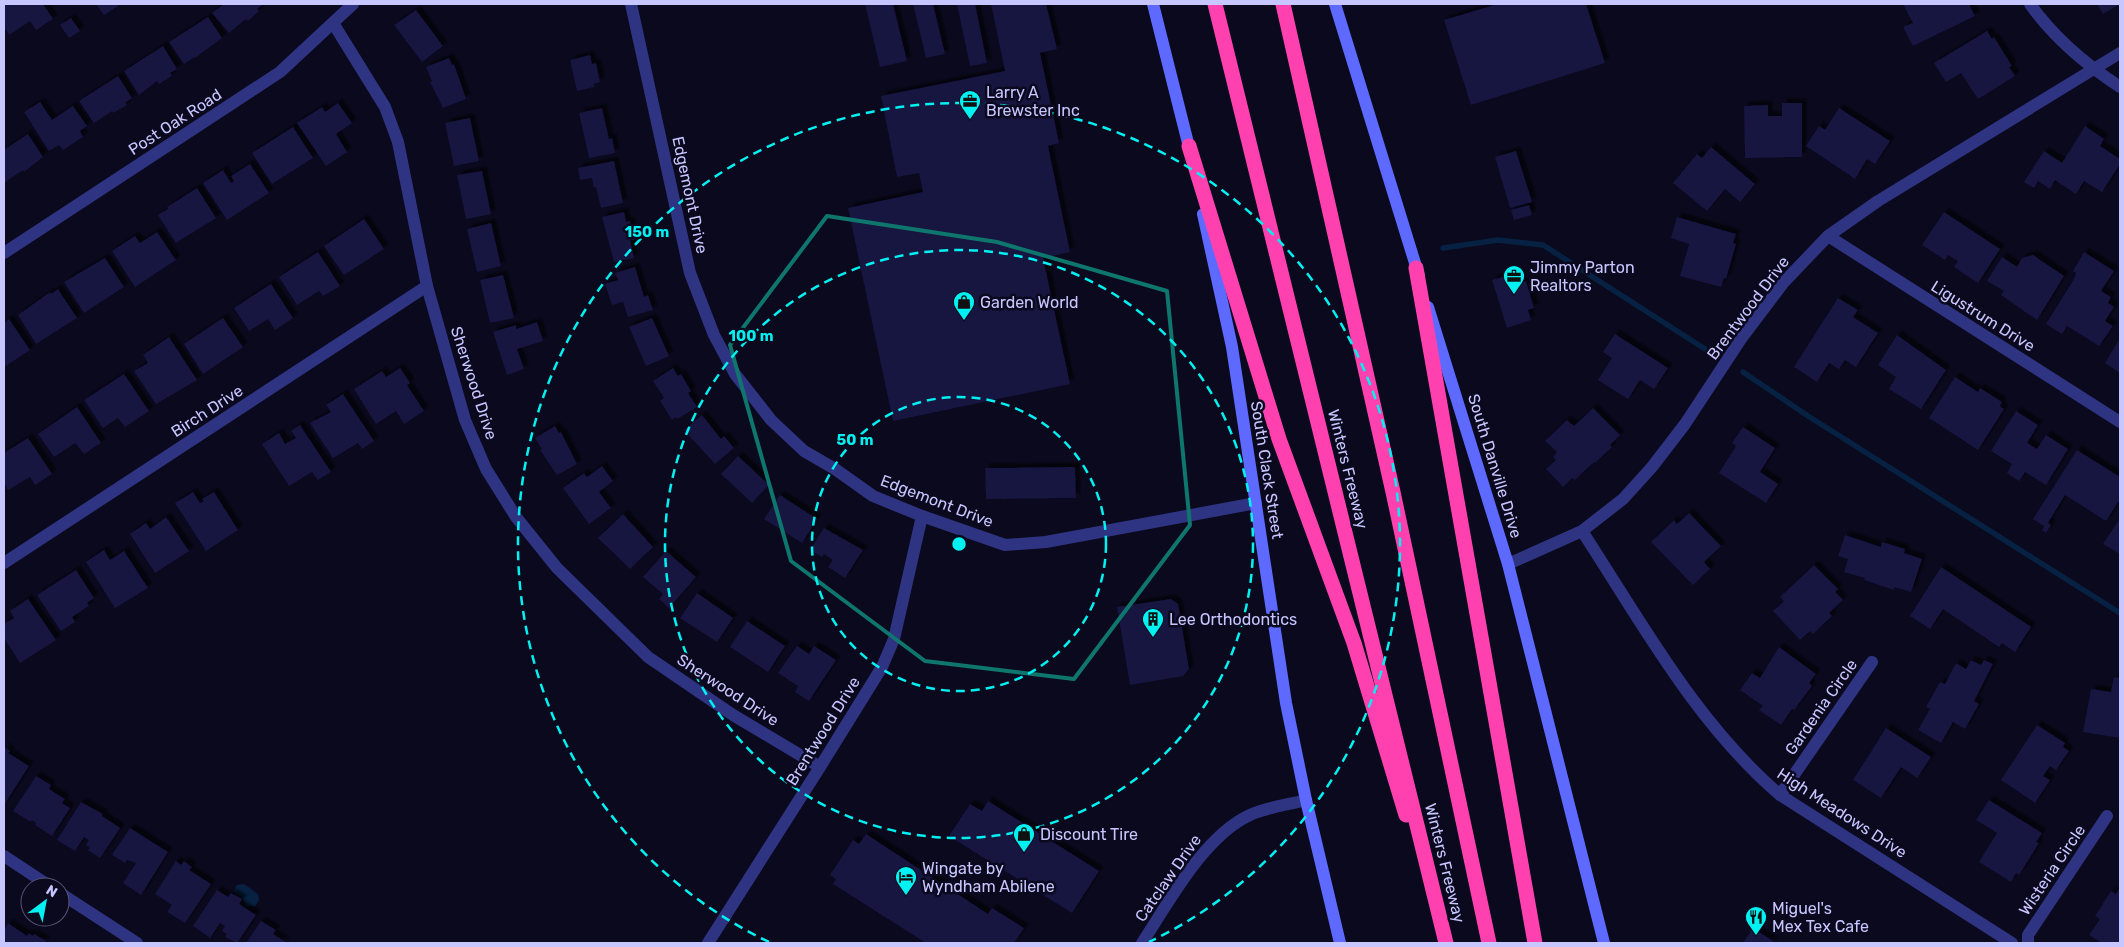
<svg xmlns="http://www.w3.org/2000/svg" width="2124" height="947" font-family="Rubik,sans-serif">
	<defs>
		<filter id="shadow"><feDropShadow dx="4.5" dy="-4.5" stdDeviation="1" flood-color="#0009"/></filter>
	</defs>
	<rect width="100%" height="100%" fill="#0b091e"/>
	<path fill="#062141" d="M 244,884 L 258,894 L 259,900 L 255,906 L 246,906 L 241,896 L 235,893 L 234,890 L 237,885 Z"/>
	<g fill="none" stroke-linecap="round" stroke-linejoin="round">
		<g stroke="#062141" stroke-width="5.5">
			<path d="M 1443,248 L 1498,240 L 1543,245 L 1705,349"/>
			<path d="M 1743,372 L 1808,416 L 2120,613"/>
		</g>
	</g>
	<g fill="#181441" filter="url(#shadow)">
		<path d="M 4,4 L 43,4 L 53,19 L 36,30 L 30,21 L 9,35 L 4,27 Z"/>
		<path d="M 96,4 L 116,4 L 118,6 L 104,15 Z"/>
		<path d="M 224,4 L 264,4 L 257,9 L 259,11 L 248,21 L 246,19 L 229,33 L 212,13 Z"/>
		<path d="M 865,4 L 893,4 L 907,61 L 880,67 Z"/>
		<path d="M 913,4 L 933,4 L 945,54 L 926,58 Z"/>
		<path d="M 957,4 L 975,4 L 987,63 L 970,66 Z"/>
		<path d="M 991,4 L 1046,4 L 1057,49 L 1040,53 L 1059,143 L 1048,146 L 1070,252 L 1043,258 L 1070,384 L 893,421 L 848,208 L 923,192 L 919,173 L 897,177 L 881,96 L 1005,71 Z"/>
		<path d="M 1498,4 L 1586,4 L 1605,63 L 1471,105 L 1444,20 Z"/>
		<path d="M 1903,4 L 1969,4 L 1975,16 L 1913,46 L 1903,27 L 1913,23 Z"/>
		<path d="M 2097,4 L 2120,4 L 2103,14 Z"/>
		<path d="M 416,10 L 443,46 L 422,62 L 394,25 Z"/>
		<path d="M 208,17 L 222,38 L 195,58 L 195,57 L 184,64 L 169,42 Z"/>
		<path d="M 71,18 L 80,31 L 69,38 L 60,25 Z"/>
		<path d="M 1987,31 L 1992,39 L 1994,37 L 2012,66 L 2009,67 L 2015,76 L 1978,99 L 1961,73 L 1946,82 L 1934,63 Z"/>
		<path d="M 163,46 L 177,69 L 170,73 L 172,76 L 159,84 L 157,81 L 139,95 L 124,71 Z"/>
		<path d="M 590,55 L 592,64 L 596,63 L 600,82 L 594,84 L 594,87 L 577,91 L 570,60 Z"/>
		<path d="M 449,58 L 452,65 L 454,64 L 466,99 L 443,108 L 430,82 L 432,81 L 426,67 Z"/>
		<path d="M 118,76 L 132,98 L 125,103 L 127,105 L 113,113 L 112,111 L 94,123 L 79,101 Z"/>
		<path d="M 40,102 L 52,120 L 73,106 L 87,126 L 80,131 L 83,137 L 63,150 L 59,145 L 49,151 L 24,112 Z"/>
		<path d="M 338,103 L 352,123 L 336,134 L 347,152 L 326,166 L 297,123 L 322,107 L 325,112 Z"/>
		<path d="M 1782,103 L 1802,103 L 1802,157 L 1745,158 L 1744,106 L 1768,105 L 1768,116 L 1782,116 Z"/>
		<path d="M 602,108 L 609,139 L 612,138 L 615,153 L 589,158 L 579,113 Z"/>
		<path d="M 1839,108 L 1890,141 L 1875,164 L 1867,159 L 1855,179 L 1806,146 L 1819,126 L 1825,130 Z"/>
		<path d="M 470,118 L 479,161 L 454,166 L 445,123 Z"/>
		<path d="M 2085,126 L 2104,139 L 2100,146 L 2120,159 L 2120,164 L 2102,192 L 2084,181 L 2076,194 L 2055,180 L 2050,189 L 2038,181 L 2034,188 L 2024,182 L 2044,151 L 2062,163 Z"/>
		<path d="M 293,127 L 313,158 L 272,184 L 252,153 Z"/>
		<path d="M 28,134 L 43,157 L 24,172 L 23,170 L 4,183 L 4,150 Z"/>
		<path d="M 1711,147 L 1755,184 L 1740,202 L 1725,189 L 1707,211 L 1673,183 L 1697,154 L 1702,158 Z"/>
		<path d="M 1516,151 L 1532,202 L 1510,208 L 1495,157 Z"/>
		<path d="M 614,161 L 623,203 L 601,208 L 596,187 L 594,188 L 592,178 L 580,180 L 578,168 Z"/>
		<path d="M 250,164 L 269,193 L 227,220 L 203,183 L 223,170 L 231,183 L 234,181 L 231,176 Z"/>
		<path d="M 482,171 L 491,214 L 466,219 L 457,175 Z"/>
		<path d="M 197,188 L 216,218 L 176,243 L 158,215 L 168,209 L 167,207 Z"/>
		<path d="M 1529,205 L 1532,215 L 1514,220 L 1511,210 Z"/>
		<path d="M 624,212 L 626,222 L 630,221 L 634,240 L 630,240 L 634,258 L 614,262 L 602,217 Z"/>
		<path d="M 1944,212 L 2000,249 L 1978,283 L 1954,267 L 1958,261 L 1948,255 L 1945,260 L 1922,245 Z"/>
		<path d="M 1677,217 L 1736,234 L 1733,243 L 1736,244 L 1726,279 L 1724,278 L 1721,287 L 1680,276 L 1689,244 L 1671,238 Z"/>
		<path d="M 364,219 L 384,249 L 344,275 L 324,246 Z"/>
		<path d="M 491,223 L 501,266 L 477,272 L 467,229 Z"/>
		<path d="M 157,232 L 176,260 L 135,287 L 112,251 L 135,236 L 140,243 Z"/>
		<path d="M 318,252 L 340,286 L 323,296 L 319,291 L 297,305 L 279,277 Z"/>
		<path d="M 2084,252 L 2114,271 L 2101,291 L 2111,297 L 2108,303 L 2114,307 L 2105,321 L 2113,326 L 2099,346 L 2067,326 L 2062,334 L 2046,324 L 2074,279 L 2076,273 L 2073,271 Z"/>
		<path d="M 2033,255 L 2064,276 L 2037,320 L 2001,295 L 2004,291 L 1987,281 L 2002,257 L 2017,267 L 2022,258 Z"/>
		<path d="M 105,258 L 124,287 L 84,313 L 64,282 Z"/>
		<path d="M 635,267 L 644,297 L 648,295 L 653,310 L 628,317 L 623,302 L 612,305 L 605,284 L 618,280 L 615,273 Z"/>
		<path d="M 1517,273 L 1520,283 L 1526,281 L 1534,308 L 1528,310 L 1531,320 L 1507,328 L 1492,280 Z"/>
		<path d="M 503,275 L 514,318 L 490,323 L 480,280 Z"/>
		<path d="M 271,284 L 293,318 L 275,330 L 268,319 L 249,331 L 234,308 Z"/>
		<path d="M 58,289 L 77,318 L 36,344 L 18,315 L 50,292 L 51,294 Z"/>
		<path d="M 1838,298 L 1858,310 L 1853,317 L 1878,333 L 1856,367 L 1845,360 L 1839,369 L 1829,363 L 1817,382 L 1794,367 Z"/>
		<path d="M 223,318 L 243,347 L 203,374 L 184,344 Z"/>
		<path d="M 652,318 L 669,356 L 646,366 L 629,327 Z"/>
		<path d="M 9,319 L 30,350 L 4,367 L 4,323 Z"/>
		<path d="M 537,322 L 543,341 L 517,349 L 524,369 L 507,375 L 493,332 L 516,325 L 516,329 Z"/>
		<path d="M 1615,334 L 1668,368 L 1654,389 L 1640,380 L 1628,399 L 1598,380 L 1612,358 L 1603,352 Z"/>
		<path d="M 1897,335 L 1946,370 L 1921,409 L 1889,389 L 1896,377 L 1878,365 Z"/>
		<path d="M 169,337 L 197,380 L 156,404 L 134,371 L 148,363 L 143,355 Z"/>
		<path d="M 2120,338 L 2120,373 L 2105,363 Z"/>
		<path d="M 400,368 L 410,383 L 407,385 L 424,411 L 404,424 L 396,411 L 376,424 L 354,389 L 382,371 L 386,377 Z"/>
		<path d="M 673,368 L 678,376 L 681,374 L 691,391 L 688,393 L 697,407 L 677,419 L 676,417 L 672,420 L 660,401 L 664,398 L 653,381 Z"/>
		<path d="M 124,374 L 149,411 L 125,427 L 118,418 L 103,428 L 84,400 Z"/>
		<path d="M 1955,377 L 1978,392 L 1980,388 L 2002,402 L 2000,406 L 2004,409 L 1978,450 L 1929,418 Z"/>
		<path d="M 343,394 L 374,441 L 362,449 L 358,443 L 333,458 L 310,423 L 331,412 L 326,405 Z"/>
		<path d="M 77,407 L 101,443 L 84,454 L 75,443 L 54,457 L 38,434 Z"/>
		<path d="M 1593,408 L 1620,435 L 1610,445 L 1612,447 L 1595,463 L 1594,462 L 1575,480 L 1572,478 L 1563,487 L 1546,469 L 1556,460 L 1553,457 L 1557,452 L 1545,441 L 1567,420 L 1574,426 Z"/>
		<path d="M 2016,411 L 2038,425 L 2027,443 L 2037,449 L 2046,435 L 2068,449 L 2046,485 L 2025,472 L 2019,481 L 2007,473 L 2012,464 L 1991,451 Z"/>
		<path d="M 702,415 L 721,439 L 724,436 L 734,448 L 715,464 L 684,430 Z"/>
		<path d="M 300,425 L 331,472 L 318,480 L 312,472 L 289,486 L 262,444 L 279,433 L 285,444 L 296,438 L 291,431 Z"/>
		<path d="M 555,426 L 559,433 L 561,432 L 577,464 L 557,475 L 540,450 L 542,449 L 535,438 Z"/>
		<path d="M 1743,427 L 1775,448 L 1760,472 L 1778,484 L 1766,503 L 1719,473 L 1736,446 L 1732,443 Z"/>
		<path d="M 28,438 L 52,474 L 35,485 L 30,477 L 8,490 L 4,483 L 4,453 Z"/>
		<path d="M 2077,450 L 2120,477 L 2120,499 L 2106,521 L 2065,495 L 2048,523 L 2051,525 L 2046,533 L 2042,530 L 2044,526 L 2033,519 Z"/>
		<path d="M 738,456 L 769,485 L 752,503 L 721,474 Z"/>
		<path d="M 602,466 L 613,481 L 599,492 L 611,508 L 589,524 L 563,488 L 584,473 L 587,477 Z"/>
		<path d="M 1075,467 L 1076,498 L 986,499 L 985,468 Z"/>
		<path d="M 193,492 L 200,503 L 204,501 L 202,499 L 214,492 L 238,530 L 206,551 L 175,503 Z"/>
		<path d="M 780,495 L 817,519 L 802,543 L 764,519 Z"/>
		<path d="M 1689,513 L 1721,546 L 1704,562 L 1710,569 L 1693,585 L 1651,542 L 1674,520 L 1677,524 Z"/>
		<path d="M 623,514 L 653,547 L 630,569 L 598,538 Z"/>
		<path d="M 166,517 L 189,551 L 155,573 L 130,534 L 146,523 L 150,529 Z"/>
		<path d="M 2120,518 L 2120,554 L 2103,544 Z"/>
		<path d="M 824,528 L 863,550 L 845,578 L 828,567 L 833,560 L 824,554 L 822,557 L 810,550 Z"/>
		<path d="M 1845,535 L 1881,547 L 1882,542 L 1905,549 L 1904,553 L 1922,559 L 1911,592 L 1894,587 L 1894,590 L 1864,580 L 1865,578 L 1844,572 L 1848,559 L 1838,556 Z"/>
		<path d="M 104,550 L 110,560 L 124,551 L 148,588 L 115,608 L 86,562 Z"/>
		<path d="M 666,551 L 696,577 L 669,608 L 659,599 L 663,594 L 643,577 Z"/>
		<path d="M 1814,565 L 1838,589 L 1835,592 L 1843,600 L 1829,613 L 1832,616 L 1813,634 L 1810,631 L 1800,640 L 1773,611 L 1784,601 L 1780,597 Z"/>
		<path d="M 1941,567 L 2031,627 L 2015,652 L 2002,643 L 1999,647 L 1943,609 L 1930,629 L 1910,616 Z"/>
		<path d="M 76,570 L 94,598 L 87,603 L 89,606 L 72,617 L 75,622 L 61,631 L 37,595 Z"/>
		<path d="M 697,593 L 733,618 L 717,642 L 680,618 Z"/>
		<path d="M 28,599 L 56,640 L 20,663 L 4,638 L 4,624 L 14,618 L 10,611 Z"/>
		<path d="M 1171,599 L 1178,604 L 1189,669 L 1183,676 L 1130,685 L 1117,607 Z"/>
		<path d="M 747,621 L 785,646 L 768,672 L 730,647 Z"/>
		<path d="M 797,646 L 809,654 L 814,646 L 836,660 L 809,701 L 795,692 L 798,686 L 778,673 Z"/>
		<path d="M 1779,647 L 1816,674 L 1809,683 L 1812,686 L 1794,710 L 1792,709 L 1781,725 L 1759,710 L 1763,706 L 1740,690 L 1752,673 L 1760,678 Z"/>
		<path d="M 1971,660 L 1981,665 L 1984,660 L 1993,664 L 1974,701 L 1979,704 L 1965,729 L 1953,722 L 1941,743 L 1918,730 L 1930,709 L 1926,707 L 1940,682 L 1945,684 L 1956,663 L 1966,669 Z"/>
		<path d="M 2114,677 L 2120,678 L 2120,738 L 2083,732 L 2091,689 L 2111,692 Z"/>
		<path d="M 2037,725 L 2065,743 L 2063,747 L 2069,751 L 2056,770 L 2050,766 L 2043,776 L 2050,780 L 2035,803 L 2001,780 Z"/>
		<path d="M 1886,728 L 1931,757 L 1917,778 L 1901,767 L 1881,798 L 1853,780 Z"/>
		<path d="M 4,747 L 10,751 L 8,753 L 29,766 L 4,805 Z"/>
		<path d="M 36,776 L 51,785 L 49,789 L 65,799 L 62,803 L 70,808 L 52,836 L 35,825 L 36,823 L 32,820 L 31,822 L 13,811 Z"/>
		<path d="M 1989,800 L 2042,833 L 2036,842 L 2039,843 L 2019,875 L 2016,873 L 2011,882 L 1979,862 L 1997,833 L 1976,820 Z"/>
		<path d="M 988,801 L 1099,871 L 1072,913 L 949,836 L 970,804 L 982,811 Z"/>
		<path d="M 81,802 L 103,814 L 102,816 L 120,828 L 100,858 L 88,850 L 90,848 L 86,845 L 89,840 L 84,837 L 75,851 L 57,840 Z"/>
		<path d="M 130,828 L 168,852 L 141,895 L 123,883 L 136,863 L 127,860 L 125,863 L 112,855 Z"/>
		<path d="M 866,834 L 988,914 L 992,908 L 1024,928 L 1014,943 L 926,943 L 833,884 L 836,879 L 830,875 L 853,840 L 859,844 Z"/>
		<path d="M 176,861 L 181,865 L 184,861 L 192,867 L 189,870 L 211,884 L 185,923 L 167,912 L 172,905 L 155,894 Z"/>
		<path d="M 2120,887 L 2120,943 L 2102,943 L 2089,935 L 2100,919 L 2095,916 L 2111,891 L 2116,894 Z"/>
		<path d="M 217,890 L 228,897 L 231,893 L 242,899 L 239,904 L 256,915 L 237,943 L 225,937 L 227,934 L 222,931 L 225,926 L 220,923 L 210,938 L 193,926 Z"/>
		<path d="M 261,921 L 276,930 L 273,934 L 287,943 L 246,943 Z"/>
		<path d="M 8,923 L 27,936 L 29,933 L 33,936 L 34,934 L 46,941 L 45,943 L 4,943 L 4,930 Z"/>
		<path d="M 1753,928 L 1776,943 L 1743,943 Z"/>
	</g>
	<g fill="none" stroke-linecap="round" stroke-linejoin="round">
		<g stroke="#2f3482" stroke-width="12">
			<path d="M 631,4 L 690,273 L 714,335 L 735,374 L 771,420 L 804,451 L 835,469 L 873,496 L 922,516 L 1005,545 L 1046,542 L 1256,503"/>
			<path d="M 2030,4 C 2054,38 2085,64 2120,87"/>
			<path d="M 333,23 L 385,107 L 398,142 L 427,286 L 465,420 L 486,469 L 516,517 L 557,568 L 648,657 L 733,715 L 820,767"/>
			<path d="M 1828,236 L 2120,422"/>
			<path d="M 4,253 L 280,72 L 353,4"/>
			<path d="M 1582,531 C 1642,623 1696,723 1780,795 L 2012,943"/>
			<path d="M 4,563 L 427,286"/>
			<path d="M 1508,564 L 1582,531 L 1623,499 L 1652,467 L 1685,424 L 1741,339 L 1784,282 L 1828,236 L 1878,201 L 2120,53"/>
			<path d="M 1780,795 L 1872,662"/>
			<path d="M 4,856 L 51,887"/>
			<path d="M 60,893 L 137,943"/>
			<path d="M 708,943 L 820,767 L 882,667 L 894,639 L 922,516"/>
			<path d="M 2028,943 L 2028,935 L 2107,816"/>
		</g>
		<path stroke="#2f3482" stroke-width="12" d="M 1142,943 C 1169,902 1204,836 1250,815 C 1267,807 1288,805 1306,800"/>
		<g stroke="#5d69ff" stroke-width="12">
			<path d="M 1153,4 L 1191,155"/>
			<path d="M 1335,4 L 1419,276"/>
			<path d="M 1203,214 L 1232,347 L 1286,703 L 1306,800 L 1340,943"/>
			<path d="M 1428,307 L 1508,564 L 1604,943"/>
		</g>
		<g stroke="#ff41af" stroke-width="15">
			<path d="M 1215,4 L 1446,943"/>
			<path d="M 1283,4 L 1393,492 L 1489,943"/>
			<path d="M 1189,146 L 1279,439 L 1354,643 L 1406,815"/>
			<path d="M 1416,268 L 1535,943"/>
		</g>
	</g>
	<path fill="none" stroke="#0f766e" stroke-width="4" stroke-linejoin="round" d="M 827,216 L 997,242 L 1167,291 L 1190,525 L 1074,679 L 925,661 L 791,561 L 730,345 Z"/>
	<g fill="none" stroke="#00f1f1" stroke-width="2.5" stroke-dasharray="9 6">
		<circle cx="959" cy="544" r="147"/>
		<circle cx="959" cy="544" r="294"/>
		<path d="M769 942A441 441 0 1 1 1149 942"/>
	</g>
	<defs>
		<g id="office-pin" transform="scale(1.125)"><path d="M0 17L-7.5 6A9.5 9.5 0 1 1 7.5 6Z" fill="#00f1f1" stroke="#0b091e"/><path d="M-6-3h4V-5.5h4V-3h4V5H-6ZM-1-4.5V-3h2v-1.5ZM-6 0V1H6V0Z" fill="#111"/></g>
		<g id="shop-pin" transform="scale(1.125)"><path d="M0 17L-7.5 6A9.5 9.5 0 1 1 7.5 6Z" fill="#00f1f1" stroke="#0b091e"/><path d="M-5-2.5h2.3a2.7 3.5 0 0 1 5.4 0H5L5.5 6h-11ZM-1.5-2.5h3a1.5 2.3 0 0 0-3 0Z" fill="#111"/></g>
		<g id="building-pin" transform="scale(1.125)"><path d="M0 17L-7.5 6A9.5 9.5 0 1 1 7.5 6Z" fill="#00f1f1" stroke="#0b091e"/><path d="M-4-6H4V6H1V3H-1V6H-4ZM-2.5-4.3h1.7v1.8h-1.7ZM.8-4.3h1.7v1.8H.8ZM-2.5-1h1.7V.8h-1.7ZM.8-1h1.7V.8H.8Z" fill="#111"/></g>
		<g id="hotel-pin" transform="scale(1.125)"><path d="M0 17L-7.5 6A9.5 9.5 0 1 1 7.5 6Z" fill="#00f1f1" stroke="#0b091e"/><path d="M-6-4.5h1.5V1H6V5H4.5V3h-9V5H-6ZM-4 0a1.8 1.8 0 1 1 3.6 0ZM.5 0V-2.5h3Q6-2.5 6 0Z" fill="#111"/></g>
		<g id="restaurant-pin" transform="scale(1.125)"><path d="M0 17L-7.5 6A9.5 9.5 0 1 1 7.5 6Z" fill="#00f1f1" stroke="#0b091e"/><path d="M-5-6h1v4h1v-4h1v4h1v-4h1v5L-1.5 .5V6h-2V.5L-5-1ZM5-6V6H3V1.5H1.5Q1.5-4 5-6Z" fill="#111"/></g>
	</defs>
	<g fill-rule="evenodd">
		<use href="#office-pin" x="970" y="101"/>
		<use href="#office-pin" x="1514" y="276"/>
		<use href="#shop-pin" x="964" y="302"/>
		<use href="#building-pin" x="1153" y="619"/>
		<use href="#shop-pin" x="1024" y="834"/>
		<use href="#hotel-pin" x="906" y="877"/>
		<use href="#restaurant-pin" x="1756" y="917"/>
	</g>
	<g text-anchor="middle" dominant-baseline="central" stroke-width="5" stroke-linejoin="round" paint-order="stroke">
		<g font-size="16" fill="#c7c6ff" stroke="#0b091e" text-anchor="start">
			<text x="986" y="92">Larry A<tspan x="986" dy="18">Brewster Inc</tspan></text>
			<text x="1530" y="267">Jimmy Parton<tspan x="1530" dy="18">Realtors</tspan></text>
			<text x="980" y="302">Garden World</text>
			<text x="1169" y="619">Lee Orthodontics</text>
			<text x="1040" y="834">Discount Tire</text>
			<text x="922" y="868">Wingate by<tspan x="922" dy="18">Wyndham Abilene</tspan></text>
			<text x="1772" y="908">Miguel's<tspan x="1772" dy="18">Mex Tex Cafe</tspan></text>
		</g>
		<g font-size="16" fill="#c7c6ff" stroke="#0b091e">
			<text transform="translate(175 122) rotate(-33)">Post Oak Road</text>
			<text transform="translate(690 195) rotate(78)">Edgemont Drive</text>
			<text transform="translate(1748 308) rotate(-53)">Brentwood Drive</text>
			<text transform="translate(1983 316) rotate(32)">Ligustrum Drive</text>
			<text transform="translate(474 383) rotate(72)">Sherwood Drive</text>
			<text transform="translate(207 411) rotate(-33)">Birch Drive</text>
			<text transform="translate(1495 466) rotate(73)">South Danville Drive</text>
			<text transform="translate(1348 469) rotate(76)">Winters Freeway</text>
			<text transform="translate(1267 470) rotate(81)">South Clack Street</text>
			<text transform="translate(937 501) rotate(21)">Edgemont Drive</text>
			<text transform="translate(728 690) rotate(33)">Sherwood Drive</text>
			<text transform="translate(1821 707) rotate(-55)">Gardenia Circle</text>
			<text transform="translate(823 731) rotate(-58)">Brentwood Drive</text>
			<text transform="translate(1842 813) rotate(33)">High Meadows Drive</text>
			<text transform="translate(1445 863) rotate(76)">Winters Freeway</text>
			<text transform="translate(2052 870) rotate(-56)">Wisteria Circle</text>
			<text transform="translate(1168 878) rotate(-55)">Catclaw Drive</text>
		</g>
	</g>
	<circle cx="959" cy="544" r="8" fill="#00f1f1" stroke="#0b091e" stroke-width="2.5"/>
	<g font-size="15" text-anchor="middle" font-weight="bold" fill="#00f1f1" stroke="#0b091e" stroke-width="5" stroke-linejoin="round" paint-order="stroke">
		<text x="647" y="237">150 m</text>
		<text x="751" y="341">100 m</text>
		<text x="855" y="445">50 m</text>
	</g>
	<rect width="2124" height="947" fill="none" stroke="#c7c6ff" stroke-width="10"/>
	<g transform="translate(45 902) rotate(32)"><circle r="24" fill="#0b091e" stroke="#565578"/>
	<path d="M0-4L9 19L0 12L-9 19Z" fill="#00f1f1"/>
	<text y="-8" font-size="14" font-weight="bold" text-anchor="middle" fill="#c7c6ff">N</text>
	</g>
</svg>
